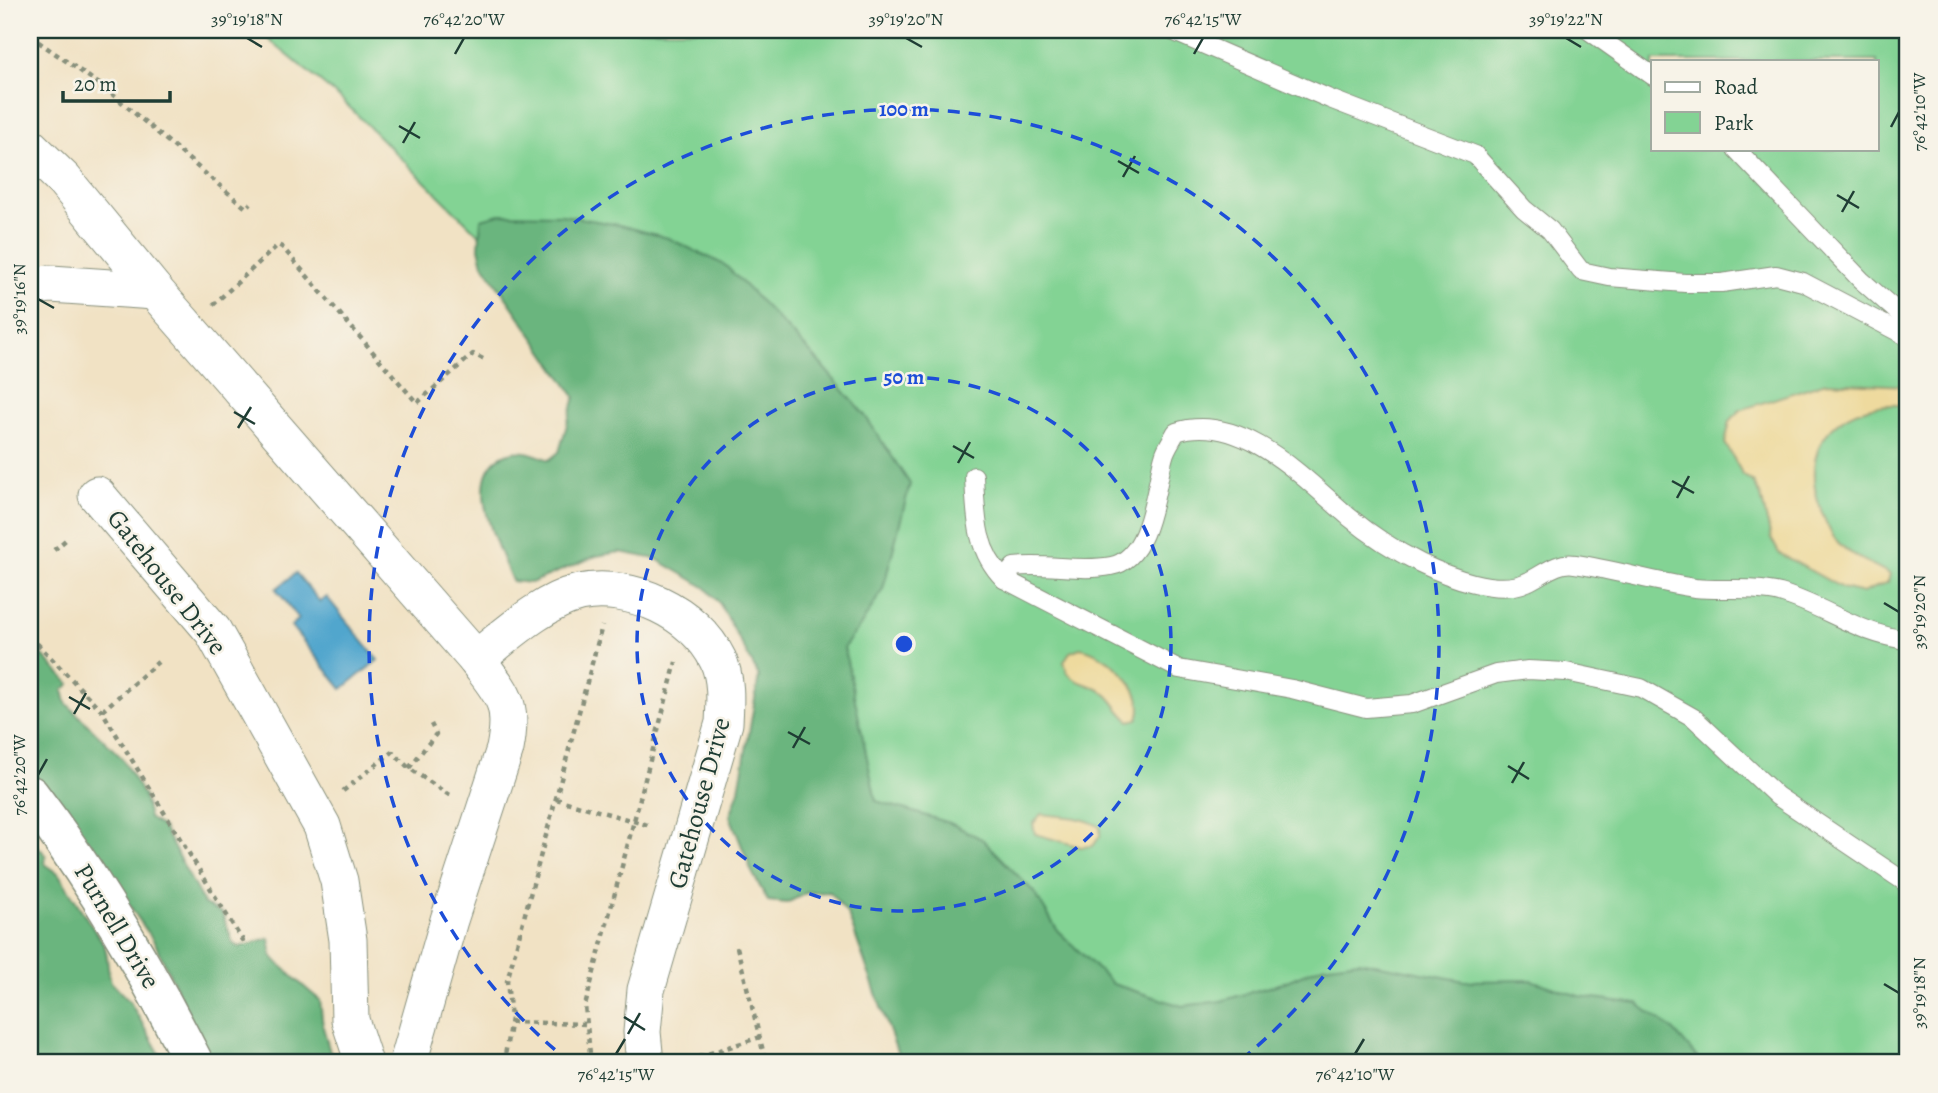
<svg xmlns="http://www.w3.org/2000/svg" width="1938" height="1093" font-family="Alegreya,serif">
	<rect width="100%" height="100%" fill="#f7f3e8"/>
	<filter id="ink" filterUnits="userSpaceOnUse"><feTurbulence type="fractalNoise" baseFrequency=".0143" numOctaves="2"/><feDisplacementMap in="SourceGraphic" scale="14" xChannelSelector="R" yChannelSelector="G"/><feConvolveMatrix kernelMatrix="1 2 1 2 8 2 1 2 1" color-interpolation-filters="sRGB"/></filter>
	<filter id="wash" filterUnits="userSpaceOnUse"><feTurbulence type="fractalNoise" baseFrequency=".00686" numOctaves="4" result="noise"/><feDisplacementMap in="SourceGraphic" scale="28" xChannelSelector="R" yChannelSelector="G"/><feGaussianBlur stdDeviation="1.57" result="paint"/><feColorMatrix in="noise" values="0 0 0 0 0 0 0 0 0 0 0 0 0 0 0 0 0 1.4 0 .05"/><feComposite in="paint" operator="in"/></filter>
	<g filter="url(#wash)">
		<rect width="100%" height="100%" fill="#f1e2c4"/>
		<path fill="#83d394" stroke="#518864" stroke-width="2" fill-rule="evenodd" d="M 257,30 L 1908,30 L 1908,1063 L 921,1063 L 808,744 L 602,392 L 478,234 L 340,98 ZM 1653,61 L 1877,61 L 1877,149 L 1653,149 Z"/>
		<g fill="#6ab57e" stroke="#447959" stroke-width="2">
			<path d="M 499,214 L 562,215 L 619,225 L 668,238 L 725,265 L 812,354 L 864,414 L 910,484 L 883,589 L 863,622 L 844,647 L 876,801 L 950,823 L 982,839 L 1034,892 L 1058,931 L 1113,984 L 1182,1006 L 1221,1001 L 1282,983 L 1322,966 L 1359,961 L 1465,981 L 1531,980 L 1579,996 L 1638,1004 L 1673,1030 L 1702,1063 L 901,1063 L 848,915 L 830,892 L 806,893 L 787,903 L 768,901 L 752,872 L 730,816 L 739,790 L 759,676 L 720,604 L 706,588 L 656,559 L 620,552 L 596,556 L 531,583 L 512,581 C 499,549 462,478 502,456 C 518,447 533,453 549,460 L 559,452 L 575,397 L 483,264 L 479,248 L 481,219 Z"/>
			<path d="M 30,643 L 70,684 L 63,690 L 66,703 L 121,757 L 144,796 L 149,818 L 163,828 L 204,904 L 222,913 L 233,943 L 239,947 L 270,938 C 271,943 270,950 272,955 C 274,961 312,994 320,1000 L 323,1027 L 333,1063 L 212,1063 L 155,943 L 78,830 L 30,769 Z"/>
			<path d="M 30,838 L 46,855 L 45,864 L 58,873 L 96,933 C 111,949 105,962 111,982 L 130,1002 L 165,1063 L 30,1063 Z"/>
		</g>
		<g fill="#eeda9e" stroke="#868c69" stroke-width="2">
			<path d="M 1826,382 L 1908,386 L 1908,406 C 1848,398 1799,437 1818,501 C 1822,513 1827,529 1836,540 C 1849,556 1873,564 1890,574 L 1888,582 L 1863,593 L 1842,588 L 1779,553 L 1771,538 L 1761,496 L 1753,482 L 1743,475 L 1725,443 L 1730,421 L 1740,410 Z"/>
			<path d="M 1080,648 C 1106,652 1150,689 1138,719 L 1130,721 C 1120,713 1116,704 1108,696 C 1092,680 1067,687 1064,661 L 1070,652 Z"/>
			<path d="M 1041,814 C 1060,817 1085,816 1100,827 L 1100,836 L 1093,846 L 1081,847 L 1035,834 L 1033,824 Z"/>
		</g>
		<path fill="#51a6cd" stroke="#387280" stroke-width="2" d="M 296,573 L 320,602 L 327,597 L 378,660 L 342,689 L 291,626 L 299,619 L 276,589 Z"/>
	</g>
	<g filter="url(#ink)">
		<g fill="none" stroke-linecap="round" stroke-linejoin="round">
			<g stroke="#88907c" stroke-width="20">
				<g id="service">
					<path d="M 1170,30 L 1330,99 L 1475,155 L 1524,209 L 1550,230 L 1581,271 L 1609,277 L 1685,283 L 1722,283 L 1776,275 L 1803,282 L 1908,337"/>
					<path d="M 1588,30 L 1653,76"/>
					<path d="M 1736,149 L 1861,280 L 1908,321"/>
					<path d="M 974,476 C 976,515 975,550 1004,579 L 1179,669 L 1292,689 L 1366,708 L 1412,704 L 1496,674 L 1528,670 L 1566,672 L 1641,688 L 1694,718 L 1777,796 L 1908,884"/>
					<path d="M 1004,579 L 1014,567 C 1046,563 1081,572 1111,566 C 1151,559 1155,487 1164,456 C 1166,448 1172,440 1176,432 C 1241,411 1304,478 1349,517 C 1371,535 1394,550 1420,563 C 1447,576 1497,596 1527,582 C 1543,575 1556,561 1575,564 C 1615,570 1654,582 1695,588 C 1723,591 1752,586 1780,593 C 1825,606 1860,635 1908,640"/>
				</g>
			</g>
			<g stroke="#88907c" stroke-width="39">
				<g id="minor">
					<path d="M 30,147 L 64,180 L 155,291"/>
					<path d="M 30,286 L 51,284 L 155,291 L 476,659 C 503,695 514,702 505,749 L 449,920 L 408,1063"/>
					<path d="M 97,495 L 213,631 L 322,826 L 339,881 L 348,940 L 350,1020 L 364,1063"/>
					<path d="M 476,659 C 506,636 541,602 579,593 C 630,582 695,612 718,660 C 727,680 725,703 724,723 L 646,990 L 642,1032 L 645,1063"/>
				</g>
			</g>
			<g stroke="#88907c" stroke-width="41">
				<path id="tertiary" d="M 30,795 C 94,879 146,969 194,1063"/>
			</g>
			<g stroke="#88907c" stroke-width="4.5" stroke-dasharray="5 5" stroke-linecap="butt">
				<path d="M 30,36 L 105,88 L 246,208 L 251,203"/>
				<path d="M 213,305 L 278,245 L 282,247 L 417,403 L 473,354 L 483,359"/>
				<path d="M 54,550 L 69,537"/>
				<path d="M 30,636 L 102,711 L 242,940 L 248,938"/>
				<path d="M 102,711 L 158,662"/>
				<path d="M 409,768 L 436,734 L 431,724"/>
				<path d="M 343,791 L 392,752 L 409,768 L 452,797"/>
				<path d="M 556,799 L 651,826"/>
				<path d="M 737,947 L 766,1063"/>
				<path d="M 510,1022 L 585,1024"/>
				<path d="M 507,1063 L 505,1056 L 511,1018 L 507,981 L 602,626"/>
				<path d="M 591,1063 L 585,1006 L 676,662"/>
				<path d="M 680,1063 L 760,1037"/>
			</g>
			<use href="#service" stroke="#fff" stroke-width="18"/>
			<use href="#minor" stroke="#fff" stroke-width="37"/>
			<use href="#tertiary" stroke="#fff" stroke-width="38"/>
		</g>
	</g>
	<path fill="none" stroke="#1f3d34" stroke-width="2.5" d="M 247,38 L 262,47M 906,38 L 922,47M 1566,38 L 1581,47M 455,54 L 464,38M 1194,54 L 1203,38M 399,126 L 420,138M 1891,127 L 1899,112M 403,143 L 415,122M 1118,161 L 1139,173M 1123,177 L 1135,156M 1837,195 L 1859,208M 1842,212 L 1854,191M 38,299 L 54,308M 234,412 L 255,424M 238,428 L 251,407M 953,446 L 974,458M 958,463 L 970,442M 1672,481 L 1694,493M 1677,498 L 1689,476M 1884,603 L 1899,612M 69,697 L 90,709M 74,714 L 86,693M 788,732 L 810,744M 793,748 L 805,727M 1508,766 L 1529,779M 38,775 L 47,759M 1512,783 L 1524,762M 1884,984 L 1899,993M 624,1017 L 645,1030M 628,1034 L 640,1013M 616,1054 L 625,1039M 1355,1054 L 1364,1039"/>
	<g fill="none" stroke="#1d4ed8" stroke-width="3.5" stroke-dasharray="12 9">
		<circle cx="904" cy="644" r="267"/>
		<path d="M571 1063A535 535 0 1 1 1237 1063"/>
	</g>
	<g text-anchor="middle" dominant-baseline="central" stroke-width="5" stroke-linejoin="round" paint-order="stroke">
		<g font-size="26" fill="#1f3d34" stroke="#f7f3e8">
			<text transform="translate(167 582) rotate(52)">Gatehouse Drive</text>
			<text transform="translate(699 803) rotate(-75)">Gatehouse Drive</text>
			<text transform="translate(117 926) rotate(59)">Purnell Drive</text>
		</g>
	</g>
	<circle cx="904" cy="644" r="10" fill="#1d4ed8" stroke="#f7f3e8" stroke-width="3.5"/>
	<g font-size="21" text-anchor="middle" font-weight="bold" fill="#1d4ed8" stroke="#f7f3e8" stroke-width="5" stroke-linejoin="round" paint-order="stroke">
		<text x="904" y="116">100 m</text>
		<text x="904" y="384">50 m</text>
	</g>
	<rect width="1938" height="1093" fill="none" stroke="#f7f3e8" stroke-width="77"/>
	<rect x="1651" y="60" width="228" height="91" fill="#f7f3e8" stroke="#a1aaa0" stroke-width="2"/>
	<rect x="1665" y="82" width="35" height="10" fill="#ffffff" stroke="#a1aaa0" stroke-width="2"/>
	<text x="1714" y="94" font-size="21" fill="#1f3d34">Road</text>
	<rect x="1665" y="112" width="35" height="21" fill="#83d394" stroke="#a1aaa0" stroke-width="2"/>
	<text x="1714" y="130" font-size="21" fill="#1f3d34">Park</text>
	<path d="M63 91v10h107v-10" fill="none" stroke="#1f3d34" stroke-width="3.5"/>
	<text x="74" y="91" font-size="21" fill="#1f3d34" stroke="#f7f3e8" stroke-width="5" paint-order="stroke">20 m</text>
	<rect x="38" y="38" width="1861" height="1016" fill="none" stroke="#1f3d34" stroke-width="2.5"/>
	<g font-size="18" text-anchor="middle" fill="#1f3d34">
		<text x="247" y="25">39°19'18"N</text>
		<text x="464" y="25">76°42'20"W</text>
		<text x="906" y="25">39°19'20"N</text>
		<text x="1203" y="25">76°42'15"W</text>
		<text x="1566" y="25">39°19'22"N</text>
		<text transform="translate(1919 112) rotate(-90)" y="6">76°42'10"W</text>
		<text transform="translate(19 299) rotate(-90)" y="6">39°19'16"N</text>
		<text transform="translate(1919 612) rotate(-90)" y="6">39°19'20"N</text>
		<text transform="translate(19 775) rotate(-90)" y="6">76°42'20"W</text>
		<text transform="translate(1919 993) rotate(-90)" y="6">39°19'18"N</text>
		<text x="616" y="1080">76°42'15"W</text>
		<text x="1355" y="1080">76°42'10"W</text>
	</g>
</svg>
